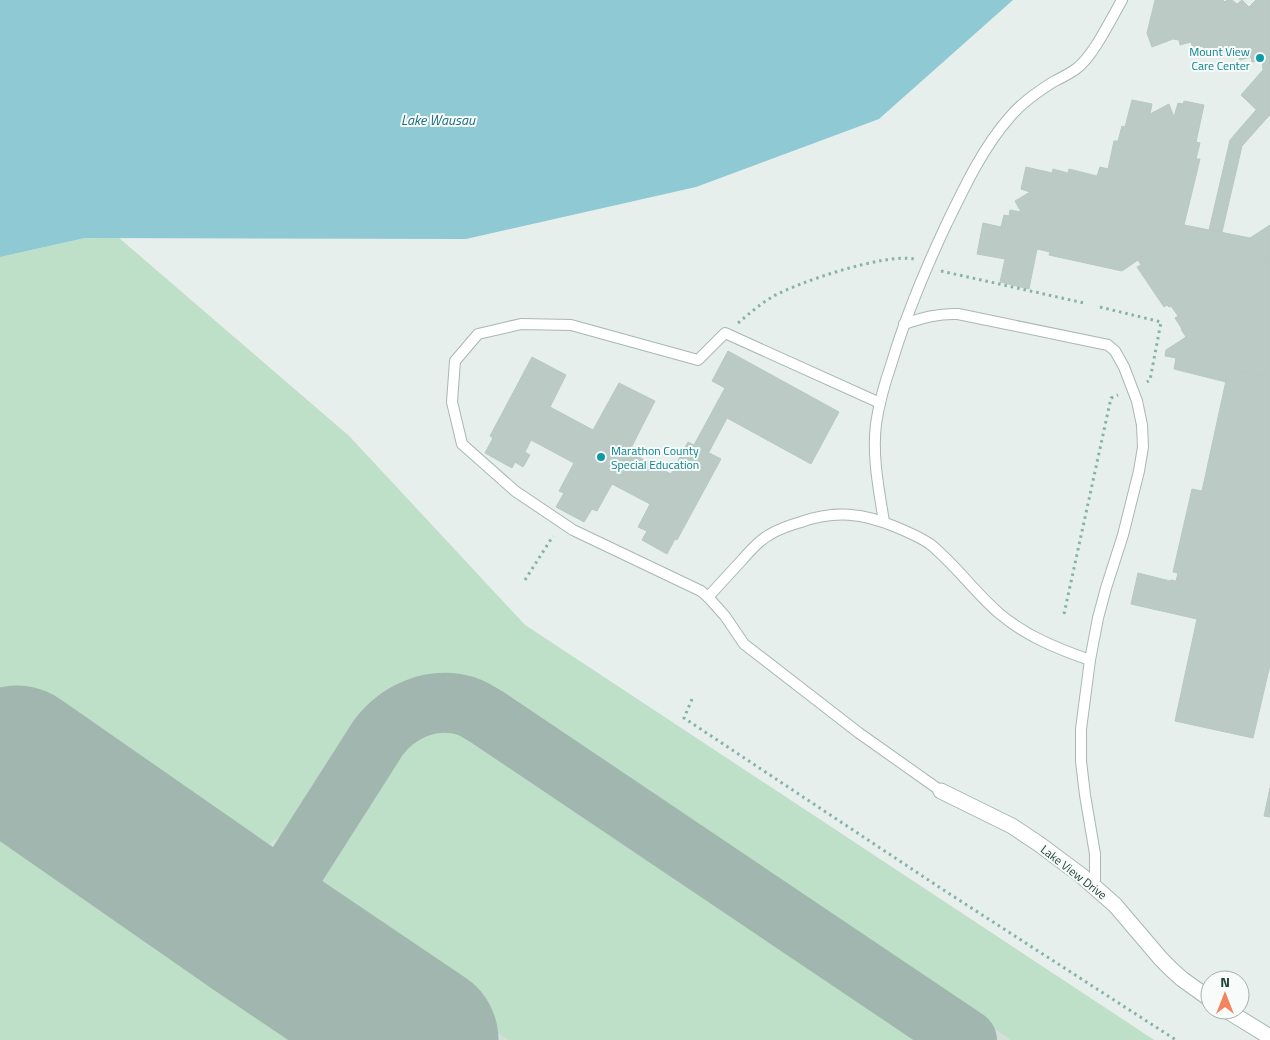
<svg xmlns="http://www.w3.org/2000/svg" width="1270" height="1040" font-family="'Titillium Web',sans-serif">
	<rect width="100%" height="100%" fill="#e6efeb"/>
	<path fill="#d4dfda" d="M 119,238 L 349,436 L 525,625 L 1154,1040 L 0,1040 L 0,257 Z"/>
	<g fill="#bfe0c8">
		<path d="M 85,238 L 119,238 L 349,436 L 525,625 L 1154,1040 L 1011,1040 L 495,690 L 467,680 L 450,676 L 413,678 L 399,683 L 387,690 L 353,730 L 293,817 L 282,835 L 265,847 L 242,851 L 232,849 L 214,841 L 48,729 L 0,798 L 0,257 Z"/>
		<path d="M 444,729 L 457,730 L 466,734 L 922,1040 L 508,1040 L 349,932 C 338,922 327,914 323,900 C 319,888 321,873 326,862 C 333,843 347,826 358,809 C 374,787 390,765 406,743 C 418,735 429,730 444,729 Z"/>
		<path d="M 0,817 L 330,1040 L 0,1040 Z"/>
	</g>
	<path fill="#8ec9d4" d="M 0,0 L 1013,0 L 879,119 L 696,187 L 466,239 L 85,238 L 0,257 Z"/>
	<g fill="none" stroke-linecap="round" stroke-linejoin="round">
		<path stroke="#a2b6b0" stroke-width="60" d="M 257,928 L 378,738 C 398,711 432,696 466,706 C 473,708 480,713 487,717 L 967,1040"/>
		<path stroke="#a2b6b0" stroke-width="151" d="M 17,761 L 257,928 L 423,1040"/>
	</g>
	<g fill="#bbcac4" stroke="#b8c9c2">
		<path d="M 1155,0 L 1223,0 L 1225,2 L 1227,0 L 1232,0 L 1237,4 L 1242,0 L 1249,7 L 1256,0 L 1270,0 L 1270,115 L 1266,119 L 1241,95 L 1263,70 L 1262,60 L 1252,62 L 1251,57 L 1240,60 L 1238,54 L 1229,57 L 1227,51 L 1216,54 L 1215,48 L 1204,52 L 1203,46 L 1193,48 L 1191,42 L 1180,45 L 1179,40 L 1173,39 L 1152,47 L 1147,33 Z"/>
		<path d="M 1132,100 L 1152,104 L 1150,114 L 1169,104 L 1174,117 L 1178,103 L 1183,104 L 1184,101 L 1204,105 L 1196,142 L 1200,143 L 1196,159 L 1200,159 L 1184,225 L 1250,238 L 1270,267 L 1270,377 L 1237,370 L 1227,376 L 1226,382 L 1174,369 L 1176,358 L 1165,356 L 1166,350 L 1186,337 L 1181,329 L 1182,329 L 1175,318 L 1178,316 L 1171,306 L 1169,307 L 1167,305 L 1164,307 L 1137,267 L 1141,265 L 1138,260 L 1122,271 L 1049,255 L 1050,252 L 1037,249 L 1029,289 L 1000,282 L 1005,259 L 977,254 L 983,223 L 1001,227 L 1004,215 L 1009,216 L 1010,210 L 1021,212 L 1015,201 L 1030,192 L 1021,189 L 1026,167 L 1052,173 L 1053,169 L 1068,173 L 1069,169 L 1097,176 L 1100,167 L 1108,169 L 1114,141 L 1118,141 L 1122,126 L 1125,127 Z"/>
		<path d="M 1256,110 L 1266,119 L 1242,146 L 1222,232 L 1209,230 L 1230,140 Z"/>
		<path d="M 1270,225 L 1270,267 L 1250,238 Z"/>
		<path d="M 728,351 L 839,412 L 811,464 L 727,418 L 709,452 L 694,445 L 725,388 L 712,381 Z"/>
		<path d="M 532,357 L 566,375 L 550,407 L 593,430 L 619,383 L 655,401 L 629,452 L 671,474 L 688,442 L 721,459 L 677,540 L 675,539 L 667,554 L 642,540 L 647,531 L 638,527 L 650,504 L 612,484 L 597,511 L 592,509 L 584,522 L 556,507 L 564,493 L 559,491 L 574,463 L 531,440 L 525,452 L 530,455 L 523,467 L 515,462 L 512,468 L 485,453 L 493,438 L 490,436 Z"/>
		<path d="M 1237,370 L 1270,377 L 1270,665 L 1253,738 L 1175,721 L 1197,619 L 1131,604 L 1138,573 L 1170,581 L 1171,580 L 1176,581 L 1178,573 L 1173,572 L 1192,489 L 1202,491 L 1227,376 Z"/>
		<path d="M 1270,788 L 1270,817 L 1264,816 Z"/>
	</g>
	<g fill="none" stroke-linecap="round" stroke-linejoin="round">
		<g stroke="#a8b8b2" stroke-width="12">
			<g id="service">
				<path d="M 904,324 C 922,318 939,313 958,314 L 1108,345 L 1115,351 L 1124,367 L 1137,401 L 1142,425 L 1143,447 L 1139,471 L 1123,535 L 1106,588 L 1098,618 L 1090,660 L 1081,729 L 1081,761 L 1085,795 L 1095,854 L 1095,887"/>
				<path d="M 880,403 L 725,333 L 698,360 L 571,325 L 521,324 L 478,334 L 455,361 L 452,402 L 462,444 L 515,491 L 573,530 L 701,591 L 708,597 L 725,616 L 744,644 L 859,733 L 941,791"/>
				<path d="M 884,522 C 879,490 872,457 876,424 C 879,403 885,382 892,362 C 906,315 925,270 946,225 C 964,188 982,149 1009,118 C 1021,103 1037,92 1053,82 C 1061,78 1069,74 1076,69 C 1093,57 1111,19 1122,0"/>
				<path d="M 708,597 C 719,585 730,573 742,560 C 750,551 758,541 769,535 C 779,529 790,525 801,522 C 835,510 863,513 896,527 C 908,532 920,537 930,544 C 956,565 975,593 1000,614 C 1026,636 1058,649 1090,660"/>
			</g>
		</g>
		<g stroke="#a8b8b2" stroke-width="17">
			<g id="minor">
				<path d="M 941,791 L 1012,826 L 1039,844 L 1082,876 L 1115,905 L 1161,959 L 1172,970 L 1182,979 L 1210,999"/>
				<path d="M 1226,1010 L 1270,1037"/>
			</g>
		</g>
		<g stroke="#86b3a5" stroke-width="3" stroke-dasharray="2.5 4" stroke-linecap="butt">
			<path d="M 941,271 L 1084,303"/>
			<path d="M 1100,307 L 1161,322 L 1150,380 L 1147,382"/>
			<path d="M 738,323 C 749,314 760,304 772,297 C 798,282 885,253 914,259"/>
			<path d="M 525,580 L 553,536"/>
			<path d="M 1064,614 L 1111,398 L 1118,395"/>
			<path d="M 692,699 L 684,718 L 942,889 L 1176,1040"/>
		</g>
		<use href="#service" stroke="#fff" stroke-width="10"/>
		<use href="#minor" stroke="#fff" stroke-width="15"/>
	</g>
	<g fill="#0f9aa8" stroke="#f7fbf9" stroke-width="2">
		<circle cx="1260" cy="58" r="5"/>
		<circle cx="601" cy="457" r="5"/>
	</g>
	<g text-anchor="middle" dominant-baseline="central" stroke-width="4" stroke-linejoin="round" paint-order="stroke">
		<g font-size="12" fill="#0d838f" stroke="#f7fbf9" text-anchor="end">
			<text x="1250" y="51">Mount View<tspan x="1250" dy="14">Care Center</tspan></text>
			<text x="611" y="450" text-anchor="start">Marathon County<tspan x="611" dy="14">Special Education</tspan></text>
		</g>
		<g font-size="12" fill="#24423a" stroke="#f7fbf9">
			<text transform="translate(1074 872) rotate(38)">Lake View Drive</text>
		</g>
		<g font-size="14" font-style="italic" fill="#1c6f80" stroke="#f7fbf9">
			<text x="438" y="119">Lake Wausau</text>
		</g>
	</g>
	<g transform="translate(1225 995)"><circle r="24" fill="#f7fbf9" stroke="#a3b1ad"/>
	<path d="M0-4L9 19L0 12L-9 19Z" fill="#f4845f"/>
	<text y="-8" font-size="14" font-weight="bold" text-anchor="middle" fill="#24423a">N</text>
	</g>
</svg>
